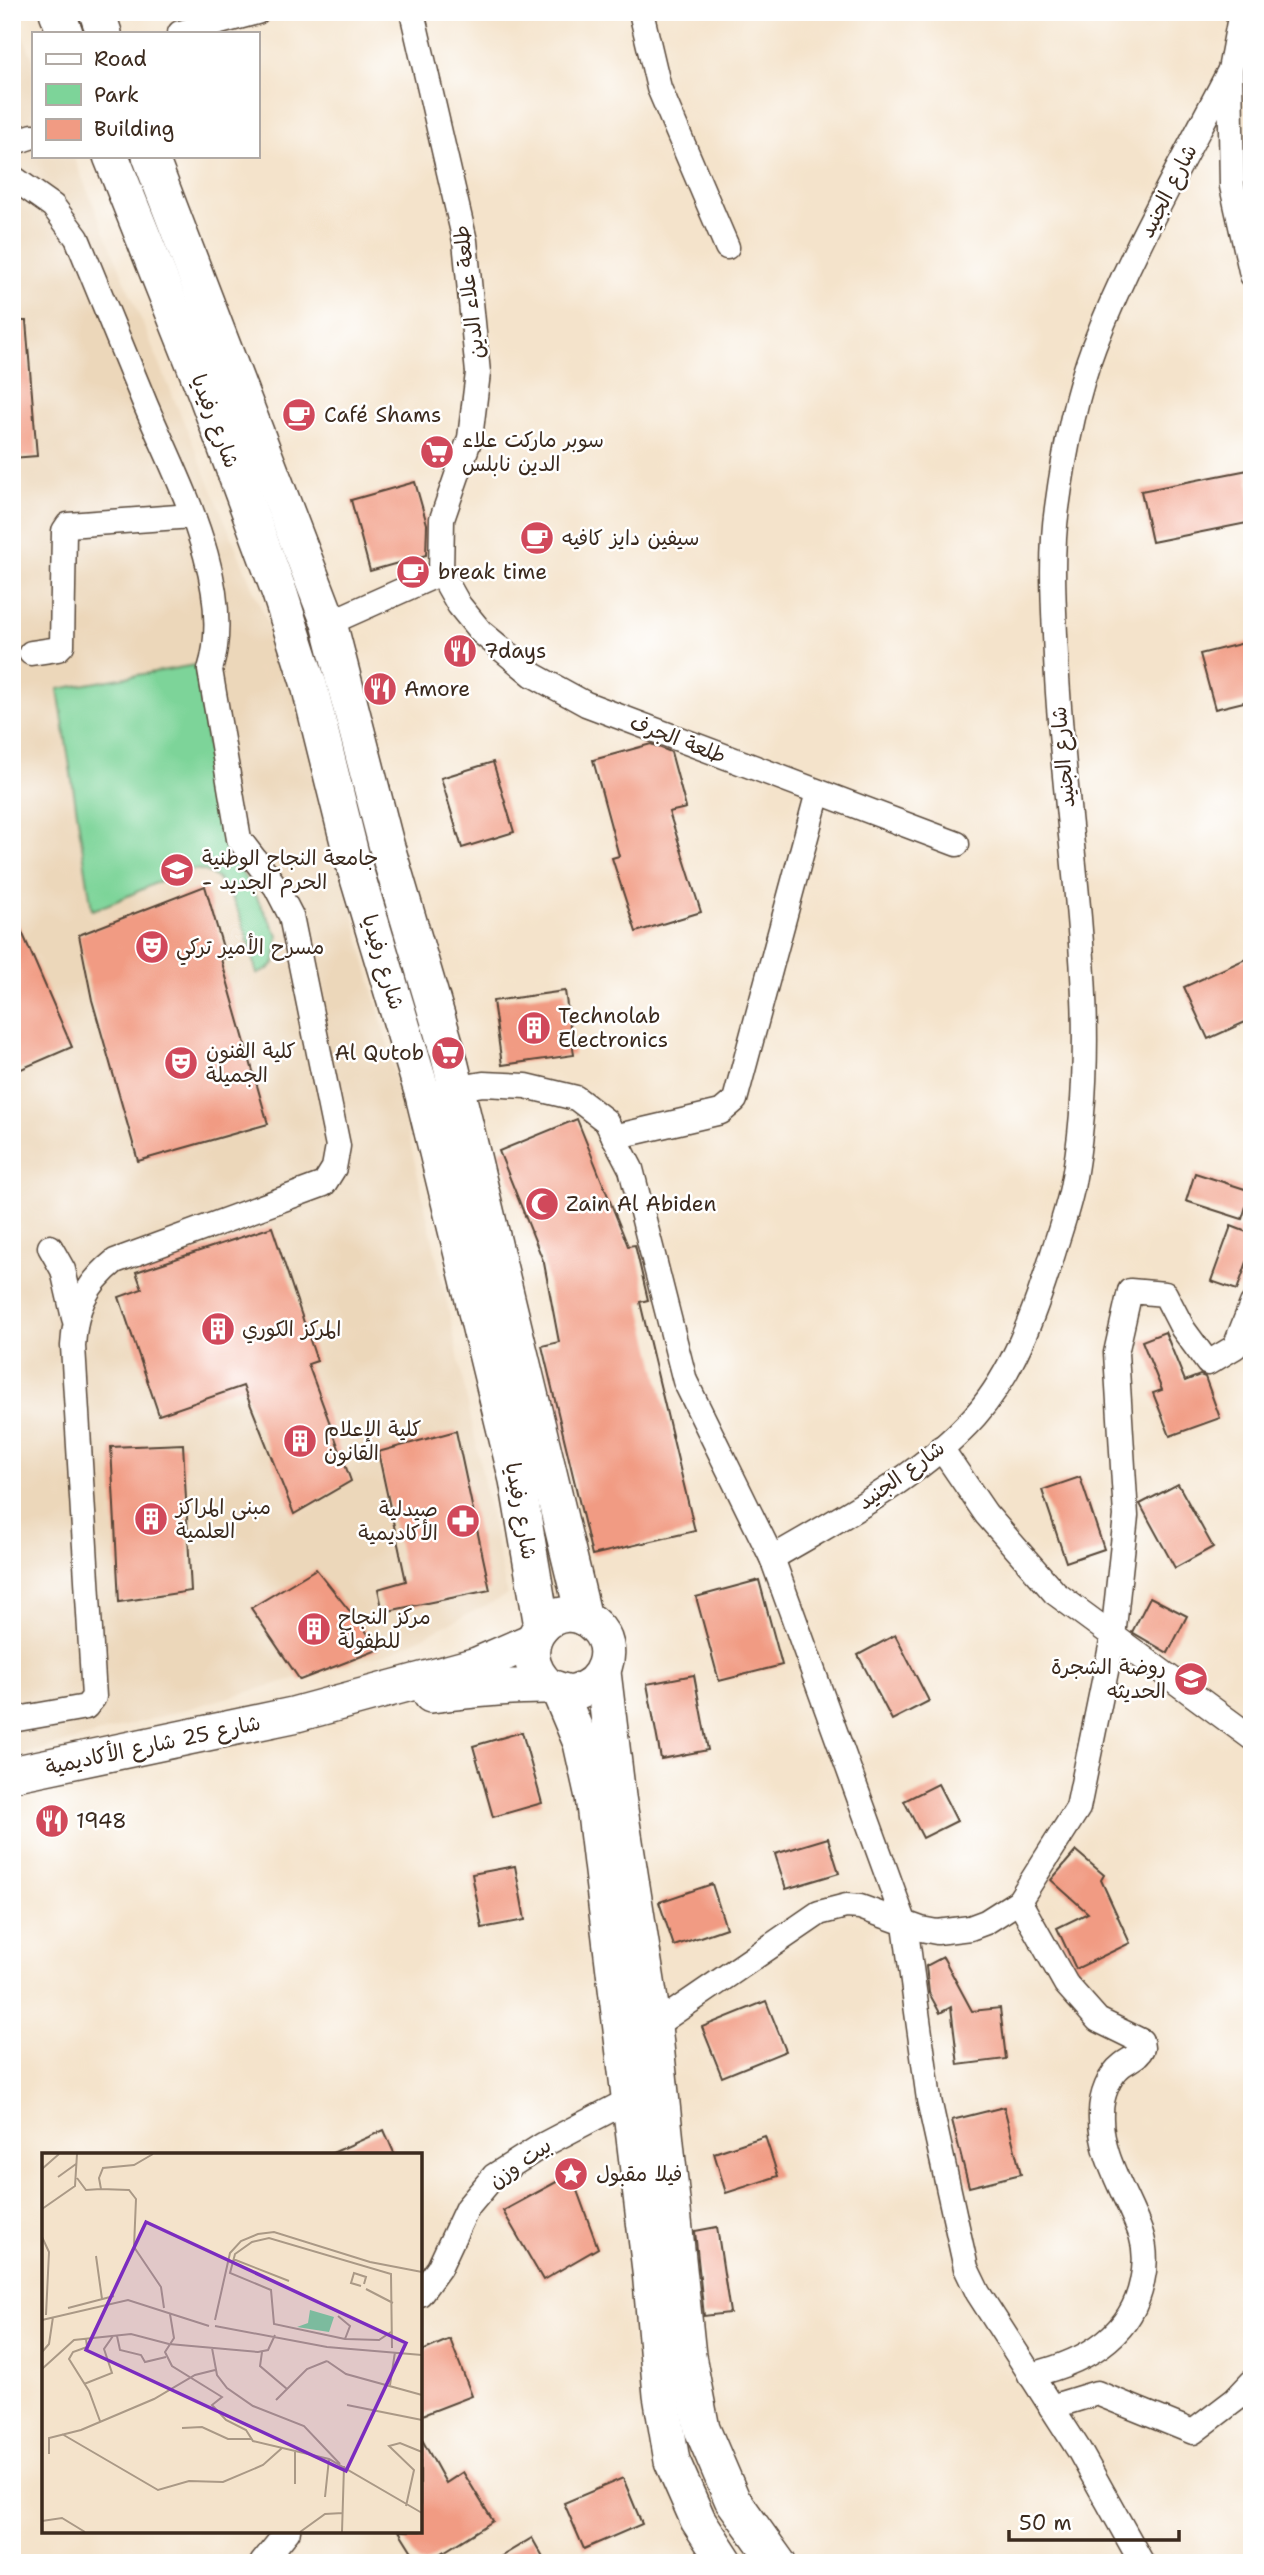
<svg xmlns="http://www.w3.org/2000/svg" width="1264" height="2575" font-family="'Shantell Sans','Playpen Sans Arabic',sans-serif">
	<rect width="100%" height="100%" fill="#fff"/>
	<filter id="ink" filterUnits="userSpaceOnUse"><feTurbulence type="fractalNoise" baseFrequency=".0143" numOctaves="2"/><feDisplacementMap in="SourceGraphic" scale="14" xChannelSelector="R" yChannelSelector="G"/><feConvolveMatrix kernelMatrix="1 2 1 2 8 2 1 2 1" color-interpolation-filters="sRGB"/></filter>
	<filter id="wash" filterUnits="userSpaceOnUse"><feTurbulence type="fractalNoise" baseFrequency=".00686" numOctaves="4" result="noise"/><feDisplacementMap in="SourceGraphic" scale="28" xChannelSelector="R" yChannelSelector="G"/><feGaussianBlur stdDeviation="1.57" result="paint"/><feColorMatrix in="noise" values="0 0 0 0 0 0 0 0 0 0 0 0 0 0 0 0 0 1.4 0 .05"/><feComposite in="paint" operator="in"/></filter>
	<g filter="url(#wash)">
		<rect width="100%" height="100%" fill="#f4e3cb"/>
		<path fill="#ecd7ba" d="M 13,12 L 33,60 L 33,156 L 73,156 L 292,682 L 391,1058 L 449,1312 L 507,1595 L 394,1651 L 12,1758 Z"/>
		<path fill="#7dd499" stroke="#5c7f5c" stroke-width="2" d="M 195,665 L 223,840 L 278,935 L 275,962 L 269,969 L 257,974 C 248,942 232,854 182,872 C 151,883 123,901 92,910 L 58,689 Z"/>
		<g id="blocks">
			<g fill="#f19b83">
				<path d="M 12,321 L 26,321 L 37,456 L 12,458 Z"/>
				<path d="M 1248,470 L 1252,522 L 1152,542 L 1141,491 Z"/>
				<path d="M 415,482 L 427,524 L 426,555 L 370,571 L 351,500 Z"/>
				<path d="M 1252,641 L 1252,700 L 1215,709 L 1200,654 Z"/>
				<path d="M 651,744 L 671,752 L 686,808 L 669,812 L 701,912 L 636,932 L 612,858 L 619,856 L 593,760 Z"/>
				<path d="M 493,762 L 514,832 L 462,848 L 441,778 Z"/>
				<path d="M 205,886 L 226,958 L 221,959 L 268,1124 L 138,1161 L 92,1000 L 79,935 Z"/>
				<path d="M 12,909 L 72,1047 L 12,1073 Z"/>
				<path d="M 1252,956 L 1252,1019 L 1208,1039 L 1184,987 Z"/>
				<path d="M 565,991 L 574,1055 L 502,1065 L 493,1001 Z"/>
				<path d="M 577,1119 L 628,1246 L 635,1245 L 648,1300 L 640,1302 L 695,1531 L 592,1555 L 542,1346 L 559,1342 L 544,1263 L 499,1151 Z"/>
				<path d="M 1195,1173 L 1251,1191 L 1242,1219 L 1186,1201 Z"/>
				<path d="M 1231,1226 L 1252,1234 L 1252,1248 L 1237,1290 L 1211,1281 Z"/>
				<path d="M 272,1227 L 317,1361 L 308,1364 L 351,1481 L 294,1514 L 243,1386 L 159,1415 L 119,1297 L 142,1289 L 136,1272 Z"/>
				<path d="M 1165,1332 L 1185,1381 L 1200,1375 L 1205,1377 L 1220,1418 L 1170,1436 L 1153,1393 L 1162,1390 L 1142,1341 Z"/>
				<path d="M 456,1431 L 490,1590 L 383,1612 L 378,1589 L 406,1581 L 378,1452 Z"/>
				<path d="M 183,1444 L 191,1591 L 119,1602 L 111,1447 Z"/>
				<path d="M 1080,1477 L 1104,1549 L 1066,1562 L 1042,1490 Z"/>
				<path d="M 1178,1484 L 1213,1547 L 1175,1568 L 1140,1504 Z"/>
				<path d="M 316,1569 L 380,1649 L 300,1680 L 251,1608 Z"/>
				<path d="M 759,1580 L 782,1665 L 719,1681 L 696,1597 Z"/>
				<path d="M 1150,1597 L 1187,1616 L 1168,1653 L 1132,1632 Z"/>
				<path d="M 895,1635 L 929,1701 L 892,1720 L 858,1655 Z"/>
				<path d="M 694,1675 L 708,1750 L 661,1759 L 647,1684 Z"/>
				<path d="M 522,1732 L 542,1803 L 493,1817 L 473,1746 Z"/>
				<path d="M 938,1784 L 957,1821 L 923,1838 L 904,1801 Z"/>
				<path d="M 828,1838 L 839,1873 L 786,1889 L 775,1854 Z"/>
				<path d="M 1076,1851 L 1104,1875 L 1101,1880 L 1130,1943 L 1076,1969 L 1057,1928 L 1088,1913 L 1051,1880 Z"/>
				<path d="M 515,1866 L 525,1920 L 482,1928 L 472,1874 Z"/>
				<path d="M 712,1884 L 726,1928 L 674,1946 L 659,1902 Z"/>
				<path d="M 943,1957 L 972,2011 L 1000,2008 L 1006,2059 L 958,2065 L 951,2007 L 940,2013 L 929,1993 L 926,1966 Z"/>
				<path d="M 766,2001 L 786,2051 L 722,2077 L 702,2027 Z"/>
				<path d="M 1004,2107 L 1021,2174 L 969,2187 L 952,2120 Z"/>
				<path d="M 384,2130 L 395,2155 L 328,2155 Z"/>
				<path d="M 765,2136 L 778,2176 L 726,2193 L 714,2153 Z"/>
				<path d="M 571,2174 L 598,2248 L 543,2280 L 503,2211 Z"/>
				<path d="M 717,2227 L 730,2313 L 704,2316 L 695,2231 Z"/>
				<path d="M 450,2339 L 472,2396 L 420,2416 L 420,2352 Z"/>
				<path d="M 420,2436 L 446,2483 L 463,2472 L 493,2521 L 426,2563 L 419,2563 L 399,2531 L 420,2531 Z"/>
				<path d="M 623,2478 L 642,2524 L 584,2549 L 564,2503 Z"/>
				<path d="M 532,2538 L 546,2563 L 490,2563 Z"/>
			</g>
		</g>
	</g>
	<g filter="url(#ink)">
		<use href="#blocks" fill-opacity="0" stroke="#574638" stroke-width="2"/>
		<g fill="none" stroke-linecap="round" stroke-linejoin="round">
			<g stroke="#574638" stroke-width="27">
				<g id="street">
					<path d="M 412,12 L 465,241 L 478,373 L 470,438 L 442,519 L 441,573 L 459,605 L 481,632 L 533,675 L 586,704 L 957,844"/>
					<path d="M 641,12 L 659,88 L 727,247"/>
					<path d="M 1241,12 L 1230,70 L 1232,186 L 1252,275"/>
					<path d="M 180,33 L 257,12"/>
					<path d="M 12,143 L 33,136"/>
					<path d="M 12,177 L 53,206 L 77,238 C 100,294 123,350 146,406 C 178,481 236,587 210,670 L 239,839 L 276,887 L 291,916 L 338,1146 L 334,1168 L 324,1184 L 115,1261 C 85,1285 75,1309 73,1346 L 94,1697 L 86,1707 L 12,1720"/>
					<path d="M 329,623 L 441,573"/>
					<path d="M 31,653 L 58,649 L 62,645 L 64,531 L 68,525 L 192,516"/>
					<path d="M 441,1091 L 483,1084 L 526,1086 L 576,1098 L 606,1121 L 631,1169 L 685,1381 L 772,1558 L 905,1924 L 929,2100 L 966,2268 L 978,2293 L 1079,2450 L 1142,2563"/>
					<path d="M 614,1137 L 721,1112 L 735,1100 L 818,792"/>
					<path d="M 50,1247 L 63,1270 L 74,1318"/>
					<path d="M 941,1448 L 986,1514 L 1055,1593 L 1252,1738"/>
					<path d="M 772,1558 C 842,1517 920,1477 975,1416 C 1013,1373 1034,1314 1051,1260 C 1058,1236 1067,1212 1072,1188 C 1106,1012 1063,833 1056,657 C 1054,609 1050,556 1057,508 C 1064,455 1075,396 1094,346 C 1131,251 1183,161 1230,70"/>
					<path d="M 1019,1901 L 1066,1984 L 1098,2020 L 1141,2041 L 1142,2048 C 1138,2057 1130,2059 1122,2065 C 1109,2075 1101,2096 1101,2113 C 1099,2157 1127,2194 1141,2234 C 1146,2250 1146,2265 1142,2282 C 1131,2338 1082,2363 1030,2375"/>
					<path d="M 654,2026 L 819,1913 L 846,1906 L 860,1907 L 921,1929 L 937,1932 L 970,1928 L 986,1922 L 1019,1901 L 1078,1808 L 1113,1637 L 1126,1516 L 1116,1353 L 1130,1291 L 1165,1294 L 1183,1329 L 1208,1363 L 1235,1347 L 1252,1304"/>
					<path d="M 420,2294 L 439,2268 L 467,2208 L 494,2176 L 543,2145 L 629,2100"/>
					<path d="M 1051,2407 L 1097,2393 L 1193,2432 L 1235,2400 L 1252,2382"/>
					<path d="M 262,2563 L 288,2531"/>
				</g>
			</g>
			<g stroke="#574638" stroke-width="38">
				<g id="secondary">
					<path d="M 57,12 L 65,33"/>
					<path d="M 97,12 L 104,33"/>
					<path d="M 111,156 L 205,392 L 280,594 L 309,685 L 353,862 L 423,1095 L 517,1480 L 542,1626"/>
					<path d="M 150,156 L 329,623 L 386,844 L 448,1053 L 584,1618"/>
					<path d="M 603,1672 L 618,1797 L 654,2026 L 688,2356 L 702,2429 L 732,2499 L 778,2563"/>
					<path d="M 559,1691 L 581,1743 L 593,1797 L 650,2270 L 661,2395 L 672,2461 L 698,2520 L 726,2563"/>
					<path d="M 431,1695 C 468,1690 506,1686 544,1686 C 554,1686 563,1694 574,1692 C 605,1686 618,1648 595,1626 C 559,1590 504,1645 548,1686"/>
					<path d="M 12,1774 L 293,1715 L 477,1665 L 532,1641"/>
				</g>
			</g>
			<use href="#street" stroke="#fff" stroke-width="24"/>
			<use href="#secondary" stroke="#fff" stroke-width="35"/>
		</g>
	</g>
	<defs>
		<g id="cafe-disc" transform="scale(1.75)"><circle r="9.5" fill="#d1495b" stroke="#fff"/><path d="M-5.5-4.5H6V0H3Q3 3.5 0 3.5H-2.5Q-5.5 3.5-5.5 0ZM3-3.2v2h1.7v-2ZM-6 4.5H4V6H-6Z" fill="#fff"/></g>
		<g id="supermarket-disc" transform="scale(1.75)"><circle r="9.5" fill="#d1495b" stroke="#fff"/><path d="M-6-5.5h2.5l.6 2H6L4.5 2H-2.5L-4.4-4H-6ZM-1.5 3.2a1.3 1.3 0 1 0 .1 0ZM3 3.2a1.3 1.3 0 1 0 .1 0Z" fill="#fff"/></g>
		<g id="restaurant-disc" transform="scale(1.75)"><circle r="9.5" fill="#d1495b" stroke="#fff"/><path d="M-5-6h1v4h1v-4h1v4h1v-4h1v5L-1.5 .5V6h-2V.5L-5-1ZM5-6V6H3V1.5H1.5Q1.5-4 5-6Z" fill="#fff"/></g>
		<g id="university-disc" transform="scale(1.75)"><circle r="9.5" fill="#d1495b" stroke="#fff"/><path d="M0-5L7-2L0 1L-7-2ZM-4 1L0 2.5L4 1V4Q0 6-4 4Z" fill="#fff"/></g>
		<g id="theatre-disc" transform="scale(1.75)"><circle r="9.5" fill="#d1495b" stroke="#fff"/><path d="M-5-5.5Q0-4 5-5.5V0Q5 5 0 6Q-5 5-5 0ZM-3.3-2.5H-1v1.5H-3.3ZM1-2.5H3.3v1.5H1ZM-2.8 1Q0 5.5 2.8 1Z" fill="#fff"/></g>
		<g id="building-disc" transform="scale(1.75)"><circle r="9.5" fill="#d1495b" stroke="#fff"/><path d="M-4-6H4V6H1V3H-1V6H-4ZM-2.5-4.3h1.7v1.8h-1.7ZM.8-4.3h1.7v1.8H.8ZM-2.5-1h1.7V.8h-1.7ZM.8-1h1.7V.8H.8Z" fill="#fff"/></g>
		<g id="mosque-disc" transform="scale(1.75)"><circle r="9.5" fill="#d1495b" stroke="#fff"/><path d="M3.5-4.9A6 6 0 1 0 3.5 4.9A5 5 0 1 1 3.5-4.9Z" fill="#fff"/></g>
		<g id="pharmacy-disc" transform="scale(1.75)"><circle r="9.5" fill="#d1495b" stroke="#fff"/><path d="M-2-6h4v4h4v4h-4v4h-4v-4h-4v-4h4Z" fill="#fff"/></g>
		<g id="school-disc" transform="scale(1.75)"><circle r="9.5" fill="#d1495b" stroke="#fff"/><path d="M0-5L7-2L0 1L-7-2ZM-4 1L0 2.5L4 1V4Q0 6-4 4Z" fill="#fff"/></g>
		<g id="sight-disc" transform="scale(1.75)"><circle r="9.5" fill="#d1495b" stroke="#fff"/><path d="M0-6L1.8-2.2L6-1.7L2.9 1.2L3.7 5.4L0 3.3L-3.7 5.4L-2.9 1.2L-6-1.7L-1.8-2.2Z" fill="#fff"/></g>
	</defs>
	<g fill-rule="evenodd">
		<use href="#cafe-disc" x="299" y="415"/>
		<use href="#supermarket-disc" x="437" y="452"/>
		<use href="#cafe-disc" x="537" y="538"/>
		<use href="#cafe-disc" x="413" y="572"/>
		<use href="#restaurant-disc" x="460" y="651"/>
		<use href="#restaurant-disc" x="380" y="689"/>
		<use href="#university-disc" x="177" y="870"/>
		<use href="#theatre-disc" x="152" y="947"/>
		<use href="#building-disc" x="534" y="1028"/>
		<use href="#supermarket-disc" x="448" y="1053"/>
		<use href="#theatre-disc" x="181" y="1063"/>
		<use href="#mosque-disc" x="542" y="1204"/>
		<use href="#building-disc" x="218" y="1329"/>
		<use href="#building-disc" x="300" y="1441"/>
		<use href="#building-disc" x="151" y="1519"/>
		<use href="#pharmacy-disc" x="463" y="1521"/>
		<use href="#building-disc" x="314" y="1629"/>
		<use href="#school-disc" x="1191" y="1679"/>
		<use href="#restaurant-disc" x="52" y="1821"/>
		<use href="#sight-disc" x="571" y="2174"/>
	</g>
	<g text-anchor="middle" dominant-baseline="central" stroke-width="5" stroke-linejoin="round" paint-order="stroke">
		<g font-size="21" fill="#3b2a1e" stroke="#fff">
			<text transform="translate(1168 191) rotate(-63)">شارع الجنيد</text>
			<text transform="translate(469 292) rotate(-97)">طلعة علاء الدين</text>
			<text transform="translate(215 421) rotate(69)">شارع رفيديا</text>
			<text transform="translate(678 739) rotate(21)">طلعة الجرف</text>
			<text transform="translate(1063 757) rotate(-95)">شارع الجنيد</text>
			<text transform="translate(383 962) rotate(73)">شارع رفيديا</text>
			<text transform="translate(901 1475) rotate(-36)">شارع الجنيد</text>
			<text transform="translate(521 1511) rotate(80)">شارع رفيديا</text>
			<text transform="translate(153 1745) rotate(-12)">شارع 25 شارع الأكاديمية</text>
			<text transform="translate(520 2163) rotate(-35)">بيت وزن</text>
		</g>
		<g font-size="21" fill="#3b2a1e" stroke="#fff" text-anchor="start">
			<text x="324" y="415">Café Shams</text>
			<text x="462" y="440">سوبر ماركت علاء<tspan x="462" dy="24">الدين نابلس</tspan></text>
			<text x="562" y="538">سيفين دايز كافيه</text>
			<text x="438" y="572">break time</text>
			<text x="484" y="651">7days</text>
			<text x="404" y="689">Amore</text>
			<text x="202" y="858">جامعة النجاح الوطنية<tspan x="202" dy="24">- الحرم الجديد</tspan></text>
			<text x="176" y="947">مسرح الأمير تركي</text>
			<text x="558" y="1016">Technolab<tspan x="558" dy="24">Electronics</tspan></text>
			<text x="206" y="1051">كلية الفنون<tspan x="206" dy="24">الجميلة</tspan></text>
			<text x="424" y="1053" text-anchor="end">Al Qutob</text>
			<text x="566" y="1204">Zain Al Abiden</text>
			<text x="242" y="1329">المركز الكوري</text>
			<text x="324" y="1429">كلية الإعلام<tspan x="324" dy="24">القانون</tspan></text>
			<text x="176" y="1507">مبنى المراكز<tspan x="176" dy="24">العلمية</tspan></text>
			<text x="438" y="1509" text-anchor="end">صيدلية<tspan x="438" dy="24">الأكاديمية</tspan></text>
			<text x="338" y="1617">مركز النجاح<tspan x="338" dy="24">للطفولة</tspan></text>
			<text x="1166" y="1667" text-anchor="end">روضة الشجرة<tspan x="1166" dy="24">الحديثه</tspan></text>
			<text x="76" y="1821">1948</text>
			<text x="596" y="2174">فيلا مقبول</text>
		</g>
	</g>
	<g transform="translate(42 2153)">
		<rect width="380" height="380" fill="#f4e3cb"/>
		<path d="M 268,157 L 292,164 L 287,179 L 255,174 L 266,170 Z" fill="#7dd499"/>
		<path fill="none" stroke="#aa9986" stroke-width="2" d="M 111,1 L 92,12 L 61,15 L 57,25 L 59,36 L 87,37 L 94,46 L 92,94 L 119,134 L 122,155M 0,16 L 17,1M 16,24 L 34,11M 35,25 L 44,37 L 59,36M 0,56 L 33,33 L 35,1M 0,84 L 7,99 L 4,162M 54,103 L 60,146M 191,106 L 247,128M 319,133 L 309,130 L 312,120 L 324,124 L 322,131M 324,136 L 351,150M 26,155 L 72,143M 128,161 L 132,185 L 123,199 L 130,213 L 180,244 L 170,252 L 184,267 L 204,277 L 211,288 L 287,306 L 380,360M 296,163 L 308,173 L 303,186M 0,167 L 86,147 L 167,173M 173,167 L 188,100 L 199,88 L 216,81 L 232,79 L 328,109 L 380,119M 173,173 L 285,194 L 380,202M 349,179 L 337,187 L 303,186 L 232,171 L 229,137 L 188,120 L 193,101 L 210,89 L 227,85 L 349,121 L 350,195M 75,183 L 78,197 L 99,202 L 103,209 L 124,204M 44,186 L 45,194 L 31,199 L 27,206 L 47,238 L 58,268M 170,195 L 175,222 L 185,235 L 211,253 L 262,273 L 298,311M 0,199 L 7,191 L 11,164M 220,199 L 218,213 L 245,236M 285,208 L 304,221 L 380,242M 0,216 L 32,187 L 89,181 L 127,191 L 216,199 L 226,197 L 233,182M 42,231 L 70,220 L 62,196 L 71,183M 348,232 L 353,199M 234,247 L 265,216 L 285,208M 305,252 L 380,267M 140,275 L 160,274 L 186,286 L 209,286M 20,281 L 116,337 L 147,328 L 181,329 L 221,312 L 240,295M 253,299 L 253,331M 7,301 L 7,285 L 39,277 L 112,246 L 153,222 L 173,217M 283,344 L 287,306M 364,353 L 372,317 L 347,293 L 358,290 L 380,299M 0,368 L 20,365 L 43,379M 258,379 L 283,361 L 301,360M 300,379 L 302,313"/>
		<path fill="#7b2cbf" fill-opacity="0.15" stroke="#7b2cbf" stroke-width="3.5" d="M 104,69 L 364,190 L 304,318 L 44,197 Z"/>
		<rect width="380" height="380" fill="none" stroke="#3b2a1e" stroke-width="3.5"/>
	</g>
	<rect width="1264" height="2575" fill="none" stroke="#fff" stroke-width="42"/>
	<rect x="32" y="32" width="228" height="126" fill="#ffffff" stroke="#b1aaa5" stroke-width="2"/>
	<rect x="46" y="54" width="35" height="10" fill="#ffffff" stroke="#b1aaa5" stroke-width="2"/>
	<text x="94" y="66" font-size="21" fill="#3b2a1e">Road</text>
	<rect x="46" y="84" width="35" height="21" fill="#7dd499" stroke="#b1aaa5" stroke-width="2"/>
	<text x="94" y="102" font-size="21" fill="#3b2a1e">Park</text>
	<rect x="46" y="119" width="35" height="21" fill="#f19b83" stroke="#b1aaa5" stroke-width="2"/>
	<text x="94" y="136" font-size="21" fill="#3b2a1e">Building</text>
	<path d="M1009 2530v10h170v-10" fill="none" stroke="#3b2a1e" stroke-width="3.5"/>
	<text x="1019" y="2530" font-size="21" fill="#3b2a1e" stroke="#ffffff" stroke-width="5" paint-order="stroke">50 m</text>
</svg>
